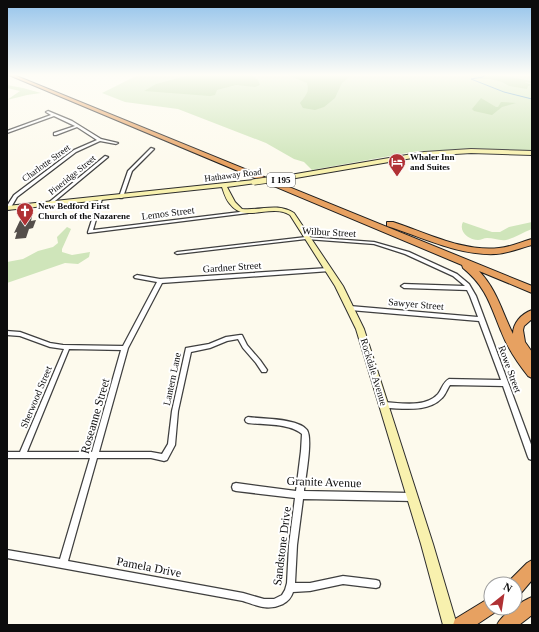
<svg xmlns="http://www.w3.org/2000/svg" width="539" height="632" font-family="Georgia,serif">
	<rect width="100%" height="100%" fill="#fdfaed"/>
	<g fill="#cfe5ba">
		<path d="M 138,75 L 532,75 L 532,151 L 472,149 L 418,151 L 312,170 L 304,162 L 294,159 L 266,143 L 178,109 L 125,102 L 102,93 Z"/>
		<path d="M 7,85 L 23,88 L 41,93 L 27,95 L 7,100 L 20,91 L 7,88 Z"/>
		<path d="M 463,222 L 492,232 L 500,232 L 509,227 L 532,222 L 532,229 C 523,232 515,238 506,240 C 499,241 494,238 487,238 C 484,238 481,240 478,240 C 469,240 458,231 463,222 Z"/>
		<path d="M 67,227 L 71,229 L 62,249 L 62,252 L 72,255 L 90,252 L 89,257 L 78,264 L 65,263 L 7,283 L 7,262 L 23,259 L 38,251 L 53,247 L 58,243 L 57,237 Z"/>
	</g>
	<g fill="#b3d49a">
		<path d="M 190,75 L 251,75 L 258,80 L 260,85 L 255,87 L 236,85 L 217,90 L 215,95 L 210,96 L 144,91 L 156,84 Z"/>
		<path d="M 288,75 L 352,75 L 342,83 L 335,98 L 324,107 L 315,110 L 303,108 L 300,103 C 305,96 310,92 307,83 Z"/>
		<path d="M 466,75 L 496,75 L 532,81 L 532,83 L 524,82 L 532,85 L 528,86 L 527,89 L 509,86 L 502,82 L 490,79 L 481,79 Z"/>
		<path d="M 481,98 L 496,107 L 498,107 L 501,102 L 516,103 L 502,107 L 492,115 L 474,111 L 472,109 Z"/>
	</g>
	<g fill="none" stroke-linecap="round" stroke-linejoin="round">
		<path stroke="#438dc1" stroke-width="1" d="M 485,75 L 483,77 L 471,79 L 504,92 L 532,99"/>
	</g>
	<path fill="#544e4a" d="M 33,212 L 31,221 L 36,220 L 33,228 L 29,229 L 26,238 L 15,239 L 17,232 L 14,233 L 23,214 Z"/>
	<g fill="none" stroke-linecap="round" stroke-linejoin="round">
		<g stroke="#3f3f3f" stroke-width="2.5">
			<g id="street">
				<path d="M 48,111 L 72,121 L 101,139 L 118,143 L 116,144 L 100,141 L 76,152 L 17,197 L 10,209 L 7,209 L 7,206 L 14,195 L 74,150 L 97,140 L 77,127 L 56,135 L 54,135 L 54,133 L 75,126 L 54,116 L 7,133 L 7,131 L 51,115 L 46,112 Z"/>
				<path d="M 151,148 L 154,149 L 132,171 L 123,197 L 122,198 L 120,198 L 119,197 L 128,171 Z"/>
				<path d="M 105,156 L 108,157 L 49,206 L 47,206 L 47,204 Z"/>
				<path d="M 99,198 L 100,198 L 102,199 L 93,230 L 248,211 L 250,212 L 248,213 L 88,233 L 88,232 Z"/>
				<path d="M 306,237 L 374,242 L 409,252 L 457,274 L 469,284 L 476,296 L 532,447 L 532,460 L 529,459 L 528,457 L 503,386 L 450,385 C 447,389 446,394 442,398 C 428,413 403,408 384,408 L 382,407 L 381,405 L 382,403 L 384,402 C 401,403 425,408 438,394 C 442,389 443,382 449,379 L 501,380 L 479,321 L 350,310 L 347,308 L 350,306 L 478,317 L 470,296 L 467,290 L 404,288 L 401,286 L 404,284 L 465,286 L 453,276 L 405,254 L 374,244 L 306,239 L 177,254 L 175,253 L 177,252 Z"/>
				<path d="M 328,268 L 330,270 L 330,271 L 162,283 L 128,348 L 99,452 L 151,452 L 162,454 L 168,444 L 172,411 L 186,348 L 209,344 L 226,337 L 240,335 L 242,335 L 247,345 L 260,360 L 267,370 L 266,372 L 262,372 L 256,363 L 243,348 L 238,339 L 227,341 L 210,348 L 191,352 L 178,411 L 175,445 L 167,460 L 164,461 L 151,458 L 97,458 L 68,561 L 243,593 L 264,599 L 274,599 L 282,595 L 285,590 L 287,583 L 289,545 L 295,498 L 236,491 L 233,490 L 232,487 L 233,484 L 236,483 L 296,491 L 301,451 L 302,434 C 289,423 264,425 248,423 L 246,422 L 245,420 L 246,418 L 248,417 C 262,419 298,418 307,430 C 313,439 305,480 304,491 L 412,493 L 415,494 L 416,497 L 415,500 L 412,501 L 303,499 L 297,545 L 295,583 L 310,583 L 343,576 L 376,580 L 379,581 L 380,584 L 379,587 L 376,588 L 343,584 L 310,591 L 293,592 C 291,598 288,601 283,604 C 268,611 258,606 243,601 L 7,558 L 7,550 L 60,559 L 90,458 L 7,458 L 7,452 L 20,452 L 64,349 L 50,347 L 20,336 L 7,335 L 7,331 L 20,332 L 50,343 L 63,345 L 123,346 L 157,282 L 135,278 L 134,277 L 135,276 L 137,275 L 160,279 ZM 69,349 L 121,350 L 92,452 L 27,452 Z"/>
			</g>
		</g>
		<g stroke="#2e2e2e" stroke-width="2">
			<g id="secondary">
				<path d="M 471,149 L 532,151 L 532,155 L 471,153 L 424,156 L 290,179 L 287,177 L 290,175 L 424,152 Z"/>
				<path d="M 254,180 L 256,181 L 256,183 L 227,187 L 235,202 L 242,209 C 260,211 277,202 294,213 L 343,286 L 364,329 L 433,544 L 457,625 L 443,625 L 421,544 L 356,329 L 335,286 L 290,215 C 270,203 245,224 230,204 C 226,200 224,193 222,187 L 7,210 L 7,206 Z"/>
			</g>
		</g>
		<g stroke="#1d1d1d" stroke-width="2">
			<g id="highway">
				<path d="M 9,75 L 14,75 L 532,286 L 532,293 L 479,271 C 497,290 502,312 513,334 C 513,323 521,314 532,310 L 532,319 L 524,326 L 523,330 L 525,342 L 532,352 L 532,378 L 528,376 C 517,362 507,347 501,331 C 490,304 486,287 463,268 L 462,265 Z"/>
				<path d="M 387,222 L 393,222 C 427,233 463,252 499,248 C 511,247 521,242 532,239 L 532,245 C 520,248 509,253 496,254 C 459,256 422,237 387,226 Z"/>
				<path d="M 532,560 L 532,580 L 521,593 L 515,595 L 515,584 L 508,584 L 509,581 L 527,563 Z"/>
				<path d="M 491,597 L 491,608 L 498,608 L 497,611 L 476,625 L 453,625 L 455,619 Z"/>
				<path d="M 532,597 L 532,615 L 519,625 L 497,625 C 501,615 522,601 532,597 Z"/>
			</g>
		</g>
		<use href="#street" fill="#fff" fill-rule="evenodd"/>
		<use href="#secondary" fill="#f8f1ae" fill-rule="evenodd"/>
		<use href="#highway" fill="#e7a161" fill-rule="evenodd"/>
		<g stroke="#2e2e2e" stroke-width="7" stroke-linecap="butt">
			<path id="secondary-bridge" d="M 254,182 L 290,177"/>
		</g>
		<use href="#secondary-bridge" stroke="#f8f1ae" stroke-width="5.5"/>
	</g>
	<linearGradient id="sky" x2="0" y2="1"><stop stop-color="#94c3eb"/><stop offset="0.46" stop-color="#fefdf7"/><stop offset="1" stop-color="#fefdf7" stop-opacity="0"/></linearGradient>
	<rect width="539" height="163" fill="url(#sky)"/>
	<defs>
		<g id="hotel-pin" transform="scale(0.9)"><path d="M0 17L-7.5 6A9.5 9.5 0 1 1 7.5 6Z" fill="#b03134" stroke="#fff"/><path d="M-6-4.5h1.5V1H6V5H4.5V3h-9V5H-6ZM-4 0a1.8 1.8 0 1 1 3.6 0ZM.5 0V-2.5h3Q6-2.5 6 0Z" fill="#fff"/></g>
		<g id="church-pin" transform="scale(0.9)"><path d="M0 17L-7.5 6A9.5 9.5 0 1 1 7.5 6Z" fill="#b03134" stroke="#fff"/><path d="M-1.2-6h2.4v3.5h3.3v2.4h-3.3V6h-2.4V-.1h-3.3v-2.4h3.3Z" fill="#fff"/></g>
	</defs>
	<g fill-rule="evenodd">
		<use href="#hotel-pin" x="397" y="162"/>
		<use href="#church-pin" x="25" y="211"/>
	</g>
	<g text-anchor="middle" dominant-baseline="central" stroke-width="4" stroke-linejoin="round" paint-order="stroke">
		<g font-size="9" font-weight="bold" fill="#0c0c0c" stroke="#fff" text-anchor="start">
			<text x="410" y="157">Whaler Inn<tspan x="410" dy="10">and Suites</tspan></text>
			<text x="38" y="206">New Bedford First<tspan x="38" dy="10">Church of the Nazarene</tspan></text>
		</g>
		<g font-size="9" fill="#0c0c0c" stroke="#fff">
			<text transform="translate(46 163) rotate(-36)">Charlotte Street</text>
			<text transform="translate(72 175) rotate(-39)">Pineridge Street</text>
			<text transform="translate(233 175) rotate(-7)">Hathaway Road</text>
		</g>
		<rect fill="#fff" stroke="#555" stroke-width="1" x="267" y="173" width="28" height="14" rx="3"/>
		<g font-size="9" font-weight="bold" fill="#0c0c0c">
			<text x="281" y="180">I 195</text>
		</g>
		<g font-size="10" fill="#0c0c0c" stroke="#fff">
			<text transform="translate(168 213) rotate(-7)">Lemos Street</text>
			<text transform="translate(329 232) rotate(3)">Wilbur Street</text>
			<text transform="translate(232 267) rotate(-4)">Gardner Street</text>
			<text transform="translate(416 304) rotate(5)">Sawyer Street</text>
			<text transform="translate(510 369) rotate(70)">Rowe Street</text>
			<text transform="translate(374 372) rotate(73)">Rockdale Avenue</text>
			<text transform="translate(172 379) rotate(-78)">Lantern Lane</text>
			<text transform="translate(36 397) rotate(-67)">Sherwood Street</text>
		</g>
		<g font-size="12" fill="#0c0c0c" stroke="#fff">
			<text transform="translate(95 416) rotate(-74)">Roseanne Street</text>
			<text transform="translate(324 482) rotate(2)">Granite Avenue</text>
			<text transform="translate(282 546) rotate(-83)">Sandstone Drive</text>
			<text transform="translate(149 567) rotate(11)">Pamela Drive</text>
		</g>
	</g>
	<rect width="539" height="632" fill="none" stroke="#0c0c0c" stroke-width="16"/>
	<g transform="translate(503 596) rotate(30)"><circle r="19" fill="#ffffff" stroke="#9e9e9e"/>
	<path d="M0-3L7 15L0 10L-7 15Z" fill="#b03134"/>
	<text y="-6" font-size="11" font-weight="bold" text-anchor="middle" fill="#0c0c0c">N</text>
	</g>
</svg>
